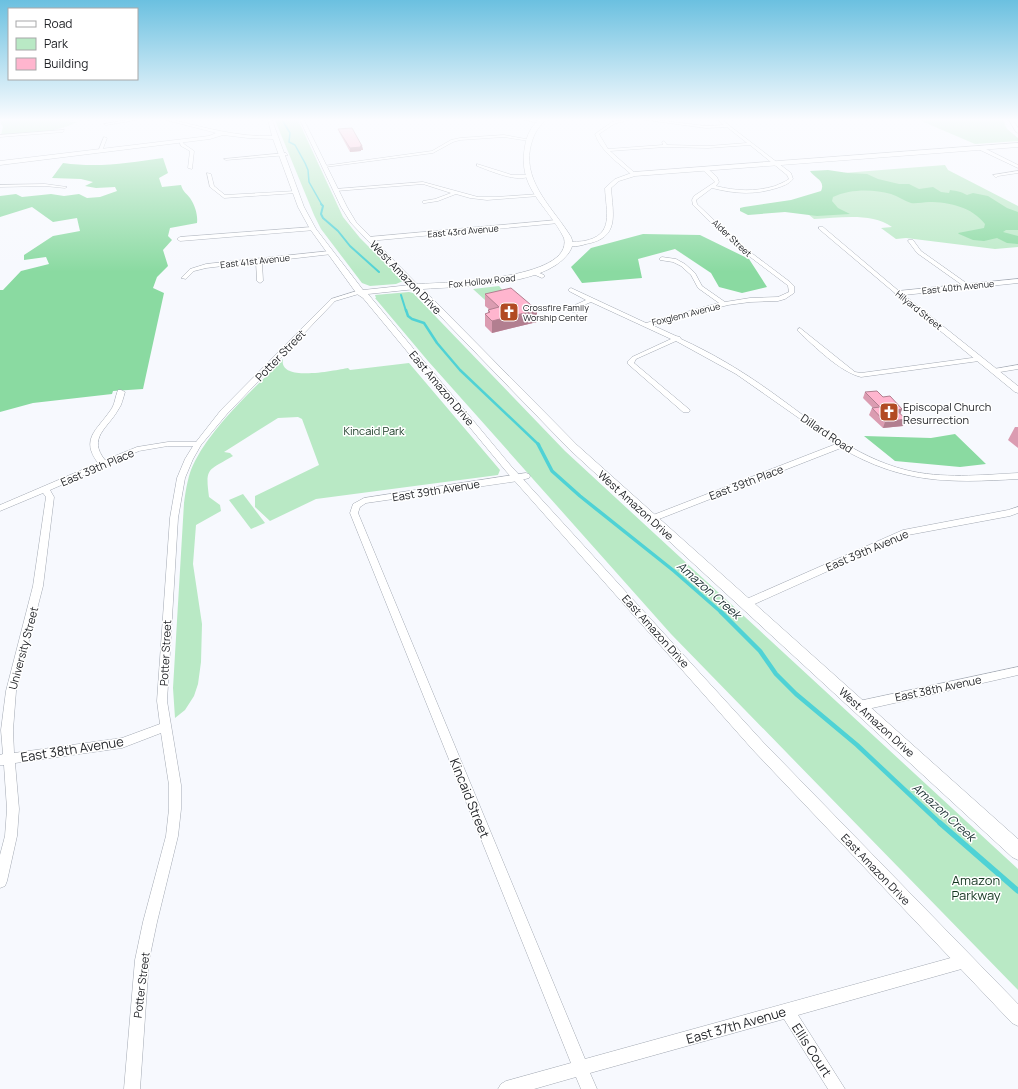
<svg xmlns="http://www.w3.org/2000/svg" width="1018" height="1089" font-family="Manrope,sans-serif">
	<rect width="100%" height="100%" fill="#f7f9fe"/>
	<g fill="#b9e9c5">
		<path d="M 5,120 L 71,120 L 70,122 L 77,122 C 53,134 27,133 1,135 L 3,127 L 0,122 Z"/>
		<path d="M 275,120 L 298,120 L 343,217 L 360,238 L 403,281 L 396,284 L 370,286 L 362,283 L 321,229 L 314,215 Z"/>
		<path d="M 919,120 L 1003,120 L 1007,129 L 1018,138 L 1018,141 L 975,144 Z"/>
		<path d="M 945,165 L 948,170 L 1018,206 L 1018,247 L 995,249 L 906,238 L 896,239 L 881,228 L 892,227 C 871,212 839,218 814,219 L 796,204 L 837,188 L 818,175 Z"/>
		<path d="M 499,286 L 506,294 L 485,300 L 473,289 Z"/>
		<path d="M 409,292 L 413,293 L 565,451 L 1018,869 L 1018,990 L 671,634 L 428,361 L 375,298 L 376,298 L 375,295 Z"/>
		<path d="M 283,359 C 278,383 336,370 348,368 L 350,370 L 409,363 L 500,470 L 498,475 L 316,499 L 270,521 L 255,507 L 255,496 L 319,465 L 302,419 L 298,417 L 278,418 L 224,452 L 230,453 L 233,456 C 208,471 205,467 209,497 L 220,505 L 221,511 L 196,525 L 193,564 L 202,624 L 201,662 L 198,684 L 194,696 L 185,710 L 175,718 L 173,688 L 184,503 C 186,489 188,474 195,461 C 215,423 253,390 283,359 Z"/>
		<path d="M 243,494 L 265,523 L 251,529 L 229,500 Z"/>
	</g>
	<g fill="#8adaa1">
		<path d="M 163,158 L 168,173 L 159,178 L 162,187 L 181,185 C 183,192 186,193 190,198 C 195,205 198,215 197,223 L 170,228 L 168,236 L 172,240 L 163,250 L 168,266 L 157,277 L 153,288 L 164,293 L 143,389 L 113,391 L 112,394 L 33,403 L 0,412 L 0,290 L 3,290 L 21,271 L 49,264 L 46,257 L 24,260 L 24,255 L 53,236 L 80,231 L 77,218 L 53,222 L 32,207 L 0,217 L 0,196 L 16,194 L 22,197 L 51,194 L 64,196 L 79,194 L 87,198 L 100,197 L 117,191 L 115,187 L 96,188 L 85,186 L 93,182 L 81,179 L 52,178 L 63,163 C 98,168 129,163 163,158 Z"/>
		<path d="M 828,170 L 848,173 L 867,174 L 878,179 L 899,184 L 909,184 L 919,189 L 933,187 L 941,192 L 949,193 L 950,190 C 958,191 961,192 967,195 L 973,193 L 988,196 L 1007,208 L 1018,212 L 1018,230 L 1006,230 L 1003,232 L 1018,236 L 1018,244 L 1007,243 L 997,238 L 984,241 L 973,240 L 959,234 L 958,233 L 984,228 L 985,224 C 972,207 949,202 929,202 C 923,202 916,204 911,203 C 904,201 898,196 891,194 C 873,189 850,189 833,197 L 832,201 L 838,208 L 850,214 L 817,216 L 785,212 L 748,215 L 740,211 L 740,208 L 744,207 L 791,200 L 821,191 C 826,180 814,178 810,171 Z"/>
		<path d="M 643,234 L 700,235 L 749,259 L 767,287 L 742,293 L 719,287 L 711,273 L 675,249 L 638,259 L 642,278 L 582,283 L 571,267 L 591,248 Z"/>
		<path d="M 955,434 L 986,464 L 960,467 L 895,461 L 864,436 L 931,438 Z"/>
	</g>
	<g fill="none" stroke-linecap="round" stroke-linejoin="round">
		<path stroke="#4fd2d5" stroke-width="1.5" d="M 282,120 L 290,133 L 289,142 L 295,145 L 305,163 L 308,170 L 309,182 L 322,205"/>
		<g stroke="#4fd2d5" stroke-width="2">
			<path d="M 321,204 L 323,206 L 321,214 L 323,218 L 338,231 L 350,246 L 379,272"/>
			<path d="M 401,295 L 406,311"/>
		</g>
		<path stroke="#4fd2d5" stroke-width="2.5" d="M 406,310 L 408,316 L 412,319 L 424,323 L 437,343 L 460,370 L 539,445"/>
		<path stroke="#4fd2d5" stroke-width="3.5" d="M 538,444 L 552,471 L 580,496 L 674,571 L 722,613"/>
		<path stroke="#4fd2d5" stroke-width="4.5" d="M 721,612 L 760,651 L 776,674 L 796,694 L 857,745 L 941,824"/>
		<path stroke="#4fd2d5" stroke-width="5.5" d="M 940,823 L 1018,891"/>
		<g stroke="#a3a9b3" stroke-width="1">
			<g id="minor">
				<path d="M 127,120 L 136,120 L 106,125 L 104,124 Z"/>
				<path d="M 525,120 L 533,120 L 542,122 L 540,123 Z"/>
				<path d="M 622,120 L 628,120 L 614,124 L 599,134 L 608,149 L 663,145 L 662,142 L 664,141 L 667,145 L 708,146 L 747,143 L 727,127 L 706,128 L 646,120 L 656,120 L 706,126 L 724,125 L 718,120 L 722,120 L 791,173 L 793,179 C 789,184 783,186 777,188 C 755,195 735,194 712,188 L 696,200 L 697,204 L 737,242 L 790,282 L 794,286 L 794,293 L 785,299 L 778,301 L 750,302 L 728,305 L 652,325 L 676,336 L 680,337 L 681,339 C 712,353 742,371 770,391 C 812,421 854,457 906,470 C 942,479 981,475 1018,473 L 1018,479 C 949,483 903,484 841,448 L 654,521 L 648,521 L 647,519 L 648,517 L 836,444 L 736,374 L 676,341 L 636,359 L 634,363 L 690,410 L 689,412 L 683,412 L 628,364 L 628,361 L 632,357 L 671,339 L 591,302 L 579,307 L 577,313 L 572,312 L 575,305 L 586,300 L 569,291 L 569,289 L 571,288 L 646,323 L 719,303 L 698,288 L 691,275 L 681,266 L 673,262 L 660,260 L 660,258 L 662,257 L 676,259 L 685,264 L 695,273 L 702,286 L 725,302 L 750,298 L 778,297 L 789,292 L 788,286 L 786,284 L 733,244 L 693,205 L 692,200 L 694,196 L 715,182 L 703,170 L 703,168 L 707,168 L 717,177 L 719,182 L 716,186 C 736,191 754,192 775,186 C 779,184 785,182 789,179 L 787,175 L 750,145 L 708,148 L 665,147 L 610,151 L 636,174 L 632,175 C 619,163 601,152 595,134 L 612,122 Z"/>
				<path d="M 64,130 L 63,132 L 0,137 L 0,135 Z"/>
				<path d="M 504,135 L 531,140 L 529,141 L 504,137 L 460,140 L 453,142 L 433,153 L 325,167 L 323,166 L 432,151 L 451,140 L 460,138 Z"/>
				<path d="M 104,137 L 107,138 L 102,151 L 98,152 Z"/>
				<path d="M 179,140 L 181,140 L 184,144 L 194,151 L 192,169 L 188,168 L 190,151 L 181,146 Z"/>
				<path d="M 978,147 L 982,147 L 1018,165 L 1018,168 L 978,149 Z"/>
				<path d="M 286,153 L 288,155 L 226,160 L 224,159 Z"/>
				<path d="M 477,164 L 512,175 L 528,175 L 530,176 C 517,183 491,171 477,166 Z"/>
				<path d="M 1018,171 L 1018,173 L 998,176 L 996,178 L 993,175 Z"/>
				<path d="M 207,173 L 211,174 L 214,186 L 225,195 L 296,191 L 298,192 L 296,193 L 224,198 L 210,187 Z"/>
				<path d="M 423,182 L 478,197 L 496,197 L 539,194 L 541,195 L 539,196 L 487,200 L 470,198 L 456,194 L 438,201 L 425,203 L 423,203 L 423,201 L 435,199 L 451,193 L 423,184 L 336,191 L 334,190 L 336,189 Z"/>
				<path d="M 45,184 L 67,187 L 65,188 L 45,186 L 0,187 L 0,185 Z"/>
				<path d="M 557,220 L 559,221 L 559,223 L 369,241 L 366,239 L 369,237 Z"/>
				<path d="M 313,227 L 316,229 L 315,230 L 180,241 L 177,239 L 180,237 Z"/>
				<path d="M 819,227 L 823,227 L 900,292 L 900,294 L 896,294 L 819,229 Z"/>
				<path d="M 909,240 L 913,240 L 921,251 L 969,285 L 969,287 L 965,287 L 917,253 L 908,241 Z"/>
				<path d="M 330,251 L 333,253 L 332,254 L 262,262 L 263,281 L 260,283 L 257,281 L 256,262 L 206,268 L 194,271 L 186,279 L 181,278 L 190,269 L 206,264 Z"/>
				<path d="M 535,271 L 544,275 L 545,276 L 542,278 L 533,274 L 532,273 Z"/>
				<path d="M 360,290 L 363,292 L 362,293 L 335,301 L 227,414 L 201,445 L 193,459 L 185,478 L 178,518 L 167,701 L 181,785 L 181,809 L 178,836 L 157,922 L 149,960 L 140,1089 L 124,1089 L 135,960 L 143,922 L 166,836 L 169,809 L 169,785 L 161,733 L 122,748 L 15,763 L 19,809 L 17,836 L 7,881 L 5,886 L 0,888 L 0,855 L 5,836 L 7,809 L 4,765 L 0,765 L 0,755 L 3,754 L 1,730 L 6,691 L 33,586 L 46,497 L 43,493 L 0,511 L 0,505 L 98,463 C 80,439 97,430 110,411 C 115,405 115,397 118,390 L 121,390 L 125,392 C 123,398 122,405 118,410 C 108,428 87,438 105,460 L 137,447 L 168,442 L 196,442 L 221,410 L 331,299 ZM 168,446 L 193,446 L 185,459 L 177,478 L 170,518 L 157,701 L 160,724 L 122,738 L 14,753 L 13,730 L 16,691 L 43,586 L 54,497 L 50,490 L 139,451 Z"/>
				<path d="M 800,328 L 855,372 L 861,373 L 979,357 L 982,359 L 979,361 L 861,377 C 840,372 814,346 798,331 L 798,329 Z"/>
				<path d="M 1018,365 L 1018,369 L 994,373 L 991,371 L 994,369 Z"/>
				<path d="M 526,473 L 529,474 L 530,476 L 529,478 L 518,481 L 366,503 L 360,507 L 358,513 L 585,1059 L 965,954 L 970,956 L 972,961 L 970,966 L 965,968 L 798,1015 L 845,1089 L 828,1089 L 784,1019 L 590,1073 L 597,1089 L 581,1089 L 576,1077 L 534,1089 L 498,1089 L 501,1084 L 506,1081 L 571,1063 L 350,513 L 353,504 L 364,498 Z"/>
				<path d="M 1018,507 L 1018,513 L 1010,516 L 908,535 L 748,607 L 742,607 L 740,604 L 742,601 L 903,530 L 1008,510 Z"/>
				<path d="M 1018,667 L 1018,675 L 859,711 L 855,709 L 854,706 L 855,703 L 859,701 Z"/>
			</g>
		</g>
		<g stroke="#a3a9b3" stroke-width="1">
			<g id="tertiary">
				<path d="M 166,120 L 173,120 C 206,128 238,137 272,136 L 268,120 L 272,120 L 304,207 L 316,229 L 360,286 L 363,290 L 410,285 L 351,223 L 341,207 L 300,120 L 304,120 L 347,207 L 356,222 L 420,287 L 416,289 L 368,294 L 511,466 L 763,742 L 1018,1004 L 1018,1026 L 1012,1023 L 753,750 L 505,470 L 363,298 L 357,294 L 310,229 L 298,207 L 273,139 L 248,138 L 223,135 L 210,139 L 0,165 L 0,161 L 209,136 L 216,133 Z"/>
				<path d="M 1009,120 L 1013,120 L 1018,128 L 1018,133 L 1016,132 Z"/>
				<path d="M 1018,143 L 1018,147 L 635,176 L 619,181 L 611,188 C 613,215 620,238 586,244 C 580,246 571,248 566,244 C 570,241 578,242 584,241 C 615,235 606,212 605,188 L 615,179 L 634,172 Z"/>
				<path d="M 1018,279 L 1018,283 L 904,295 L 1018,386 L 1018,393 L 1015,392 L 894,293 L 898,291 Z"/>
			</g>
		</g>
		<g stroke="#a3a9b3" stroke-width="1">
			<path id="secondary" d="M 539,120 L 546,120 C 536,129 533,136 530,149 C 524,184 554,209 571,237 C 574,244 572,248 568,254 C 543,287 461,286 423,289 L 577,445 L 1018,839 L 1018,860 L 1012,857 L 569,449 L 412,287 L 416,284 C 441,283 574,280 564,238 C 547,204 517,189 525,146 C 527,135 531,126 539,120 Z"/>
		</g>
		<use href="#minor" fill="#fff" fill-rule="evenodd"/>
		<use href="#tertiary" fill="#fff" fill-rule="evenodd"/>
		<use href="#secondary" fill="#fff" fill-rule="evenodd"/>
	</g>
	<g fill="#db9cb1">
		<path d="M 338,129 L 362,146 L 363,150 L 361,150 L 361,151 L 350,152 L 339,132 Z"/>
		<path d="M 485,294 L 537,310 L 537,322 L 492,333 L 485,326 L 485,314 L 488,313 L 488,310 L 490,310 L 485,306 Z"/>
		<path d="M 865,392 L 883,397 L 902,409 L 900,414 L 903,426 L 883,428 L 869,415 L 872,408 L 873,408 L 863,398 Z"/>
		<path d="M 1015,427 L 1018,427 L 1018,448 L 1008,440 Z"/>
	</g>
	<g fill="#b27f90">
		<path d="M 362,146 L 363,150 L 361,150 L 361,151 L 350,152 L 350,148 Z"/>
		<path d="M 537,310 L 537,322 L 492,333 L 492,321 Z"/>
		<path d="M 902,409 L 900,415 L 896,410 Z"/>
		<path d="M 906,419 L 903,426 L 883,428 L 885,422 Z"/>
	</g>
	<g fill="#ffb5ce" stroke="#b27f90">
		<path d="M 352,128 L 362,146 L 360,146 L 361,147 L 350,148 L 338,129 Z"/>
		<path d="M 511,288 L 537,310 L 492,321 L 485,314 L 490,312 L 488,310 L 499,307 L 485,294 Z"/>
		<path d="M 877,391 L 883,397 L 890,396 L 902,409 L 896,410 L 906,419 L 885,422 L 872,408 L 880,407 L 865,392 Z"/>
	</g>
	<linearGradient id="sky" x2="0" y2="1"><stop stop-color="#6bc0e0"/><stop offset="0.44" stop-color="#fbfcff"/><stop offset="1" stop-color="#fbfcff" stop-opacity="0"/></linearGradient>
	<rect width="1018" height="272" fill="url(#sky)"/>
	<defs>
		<g id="church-square" transform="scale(1)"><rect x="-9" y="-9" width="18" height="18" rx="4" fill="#b24b23" stroke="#fff"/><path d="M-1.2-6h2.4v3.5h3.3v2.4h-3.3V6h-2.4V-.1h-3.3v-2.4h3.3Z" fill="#fff"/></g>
	</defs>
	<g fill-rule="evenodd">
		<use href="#church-square" x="509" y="312"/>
		<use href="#church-square" x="889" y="412"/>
	</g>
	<g text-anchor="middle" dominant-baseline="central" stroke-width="3" stroke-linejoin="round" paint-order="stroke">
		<g font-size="9" fill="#232529" stroke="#fff">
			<text transform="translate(463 231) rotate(-5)">East 43rd Avenue</text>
			<text transform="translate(732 238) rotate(43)">Alder Street</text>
			<text transform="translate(255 261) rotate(-6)">East 41st Avenue</text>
			<text transform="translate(482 281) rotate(-6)">Fox Hollow Road</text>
			<text transform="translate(958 287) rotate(-6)">East 40th Avenue</text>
			<text transform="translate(919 310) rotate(39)">Hilyard Street</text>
			<text transform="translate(686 314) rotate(-14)">Foxglenn Avenue</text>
		</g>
		<g font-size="9" fill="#232529" stroke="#fff" text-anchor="start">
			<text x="523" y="307">Crossfire Family<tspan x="523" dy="10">Worship Center</tspan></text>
		</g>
		<g font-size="11" fill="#232529" stroke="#fff">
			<text transform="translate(406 277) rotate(46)">West Amazon Drive</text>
			<text transform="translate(280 355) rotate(-46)">Potter Street</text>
			<text transform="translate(442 388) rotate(50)">East Amazon Drive</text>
			<text transform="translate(827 433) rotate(34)">Dillard Road</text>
			<text transform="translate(97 467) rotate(-23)">East 39th Place</text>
			<text transform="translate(746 482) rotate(-21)">East 39th Place</text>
			<text transform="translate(436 490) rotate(-9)">East 39th Avenue</text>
			<text transform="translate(636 505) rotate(42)">West Amazon Drive</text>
			<text transform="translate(867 550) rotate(-23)">East 39th Avenue</text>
			<text transform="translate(656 631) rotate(48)">East Amazon Drive</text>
			<text transform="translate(23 648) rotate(-75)">University Street</text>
			<text transform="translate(165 653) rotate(-87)">Potter Street</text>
			<text transform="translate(938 688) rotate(-12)">East 38th Avenue</text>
			<text transform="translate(877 722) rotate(42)">West Amazon Drive</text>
			<text transform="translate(876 869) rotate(46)">East Amazon Drive</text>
			<text transform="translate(141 985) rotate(-83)">Potter Street</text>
		</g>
		<g font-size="11" fill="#232529" stroke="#fff" text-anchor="start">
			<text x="903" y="406">Episcopal Church<tspan x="903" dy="13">Resurrection</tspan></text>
		</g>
		<g font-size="11" fill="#13351f" stroke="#fff">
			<text x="374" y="430">Kincaid Park</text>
		</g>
		<g font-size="12" font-style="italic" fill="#1b3132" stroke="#fff">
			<text transform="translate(709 590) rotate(41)">Amazon Creek</text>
			<text transform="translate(944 812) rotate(42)">Amazon Creek</text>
		</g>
		<g font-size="13" fill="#232529" stroke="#fff">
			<text transform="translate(72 749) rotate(-9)">East 38th Avenue</text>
			<text transform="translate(470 798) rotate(68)">Kincaid Street</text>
			<text transform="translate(736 1025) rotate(-16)">East 37th Avenue</text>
			<text transform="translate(812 1050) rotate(57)">Ellis Court</text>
		</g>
		<g font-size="13" fill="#13351f" stroke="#fff">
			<text x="976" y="880">Amazon<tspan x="976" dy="15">Parkway</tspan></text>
		</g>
	</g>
	<rect x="8" y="8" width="130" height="72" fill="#ffffff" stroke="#a7a8a9"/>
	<rect x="16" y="21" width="20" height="6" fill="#ffffff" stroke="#a7a8a9"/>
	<text x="44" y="28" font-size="12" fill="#232529">Road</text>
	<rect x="16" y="38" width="20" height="12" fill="#b9e9c5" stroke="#a7a8a9"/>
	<text x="44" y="48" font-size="12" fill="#232529">Park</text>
	<rect x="16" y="58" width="20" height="12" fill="#ffb5ce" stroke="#a7a8a9"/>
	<text x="44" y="68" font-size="12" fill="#232529">Building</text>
</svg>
